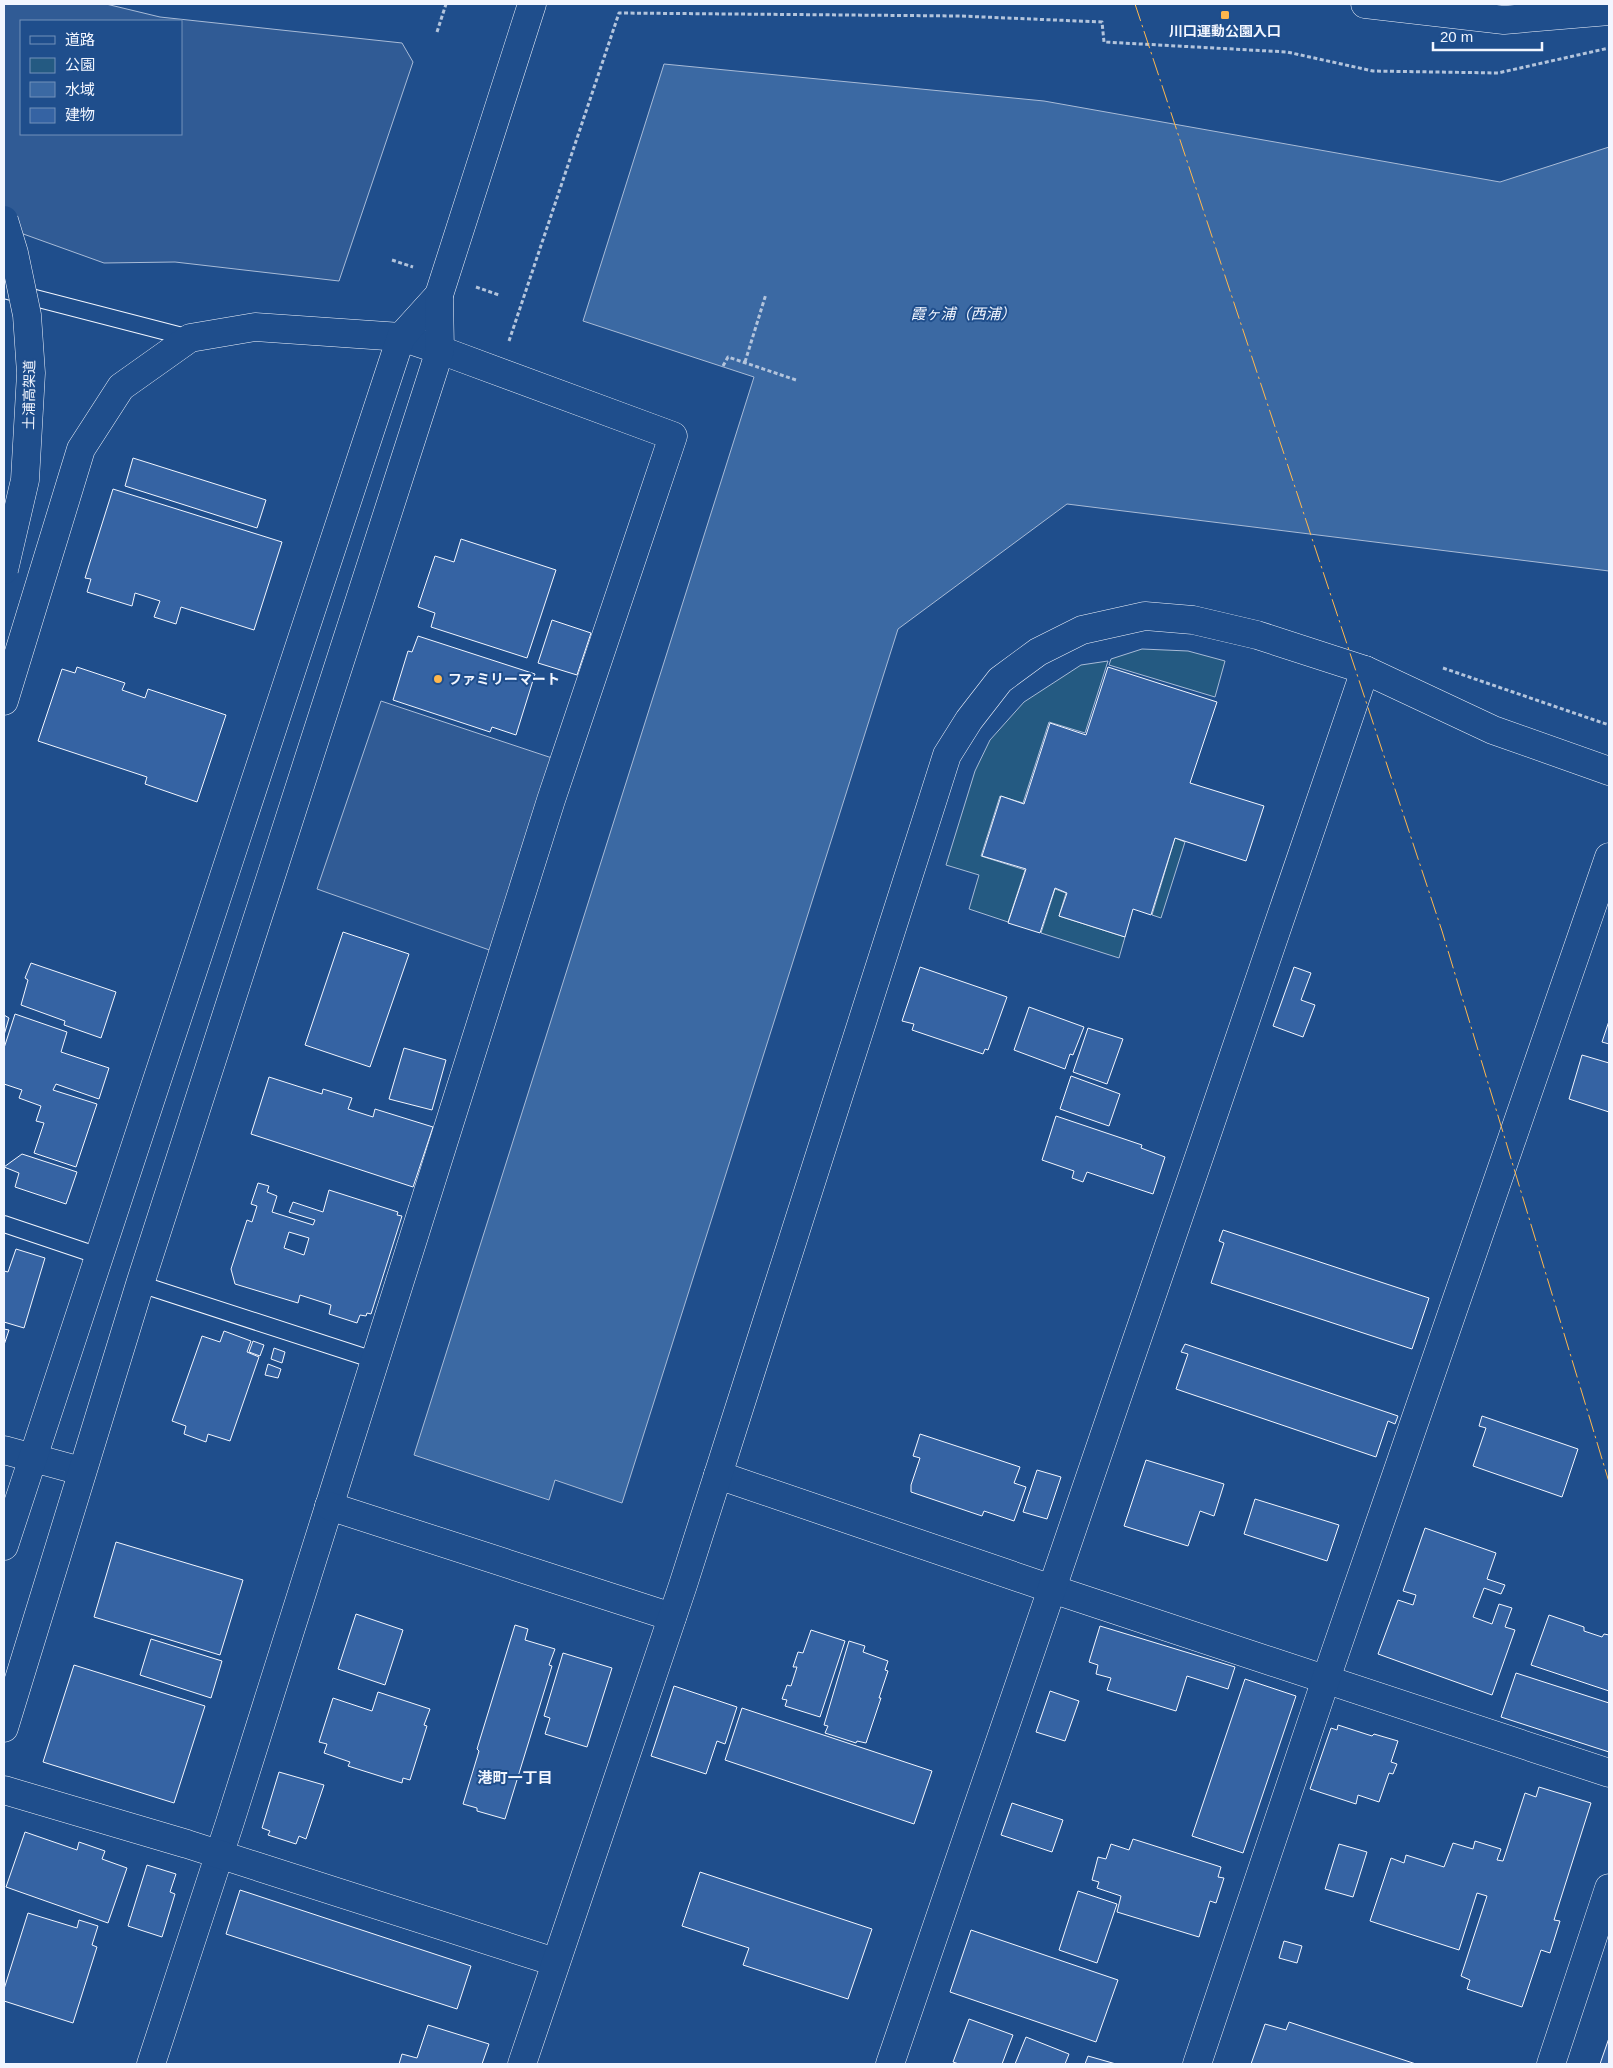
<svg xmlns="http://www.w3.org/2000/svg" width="1613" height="2068" font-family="Arial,'Noto Sans JP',sans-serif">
	<rect width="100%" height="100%" fill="#1f4e8c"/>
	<g fill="#245a82" stroke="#a8bbd7">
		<path d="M 1142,649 L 1188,651 L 1225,661 L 1215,697 L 1109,665 L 1111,659 Z"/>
		<path d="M 1108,661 L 1085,733 L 1049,722 L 1023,803 L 1000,796 L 981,856 L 1025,870 L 1008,922 L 969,909 L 979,875 L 946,865 L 975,771 L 990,740 L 1024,702 L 1081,665 Z"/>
		<path d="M 1175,838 L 1185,842 L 1161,918 L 1152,915 Z"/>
		<path d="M 1055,889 L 1066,893 L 1059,916 L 1125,937 L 1119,958 L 1041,933 Z"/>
	</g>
	<g fill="#305b95" stroke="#a8bbd7" fill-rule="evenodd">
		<path d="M 4,4 L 106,4 L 160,17 L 402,43 L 413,62 L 339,281 L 175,262 L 104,263 L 15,231 L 4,231 ZM 21,21 L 181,21 L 181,134 L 21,134 Z"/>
		<path d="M 381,701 L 555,759 L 495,952 L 317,889 Z"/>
	</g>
	<path fill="#3b69a3" stroke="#a8bbd7" d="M 664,64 L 1044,101 L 1500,182 L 1609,147 L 1609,571 L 1067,504 L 898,629 L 622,1503 L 555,1480 L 549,1500 L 414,1455 L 754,377 L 583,321 Z"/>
	<g fill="#3563a3" stroke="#f2f6ff" fill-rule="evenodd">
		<path d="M 133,458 L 266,500 L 257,528 L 125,486 Z"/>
		<path d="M 113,489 L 282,542 L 254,630 L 181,607 L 176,624 L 154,617 L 160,601 L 135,593 L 132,606 L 87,592 L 91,579 L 85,578 Z"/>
		<path d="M 461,539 L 556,570 L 527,658 L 431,627 L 435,613 L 418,607 L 435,556 L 454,562 Z"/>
		<path d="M 552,620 L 591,633 L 577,675 L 538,663 Z"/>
		<path d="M 418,636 L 535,674 L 516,735 L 492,727 L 490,732 L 393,700 L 408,651 L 412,652 Z"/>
		<path d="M 77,667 L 125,683 L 122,690 L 145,698 L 148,689 L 226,715 L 197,802 L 145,784 L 147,777 L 38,741 L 62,669 L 75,673 Z"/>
		<path d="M 1108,667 L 1217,702 L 1190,783 L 1264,806 L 1246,861 L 1175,838 L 1151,915 L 1133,909 L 1125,937 L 1059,916 L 1067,893 L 1055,888 L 1040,933 L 1008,923 L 1026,869 L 982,856 L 1001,796 L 1024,804 L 1050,723 L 1086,735 Z"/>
		<path d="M 343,932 L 409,954 L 370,1067 L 305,1045 Z"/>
		<path d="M 31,963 L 116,992 L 101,1038 L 64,1025 L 65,1021 L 21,1005 L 28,980 L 25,978 Z"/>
		<path d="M 920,967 L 1007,997 L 988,1050 L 985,1049 L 983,1054 L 912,1030 L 914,1024 L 902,1021 Z"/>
		<path d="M 1294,967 L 1311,973 L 1301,1000 L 1315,1005 L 1303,1037 L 1273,1026 Z"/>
		<path d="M 1029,1007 L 1084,1027 L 1073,1055 L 1070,1054 L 1065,1069 L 1014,1050 Z"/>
		<path d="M 15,1014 L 67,1032 L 61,1052 L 109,1068 L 99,1099 L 56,1084 L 53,1090 L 97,1104 L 76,1167 L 34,1153 L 44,1123 L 36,1121 L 41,1106 L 19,1098 L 22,1090 L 4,1084 L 4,1048 Z"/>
		<path d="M 4,1015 L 9,1018 L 4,1035 Z"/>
		<path d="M 1609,1021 L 1609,1044 L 1602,1042 Z"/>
		<path d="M 1088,1028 L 1123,1039 L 1107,1084 L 1073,1072 Z"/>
		<path d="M 404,1048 L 446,1060 L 432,1110 L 389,1099 Z"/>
		<path d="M 1582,1055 L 1609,1063 L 1609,1112 L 1569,1099 Z"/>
		<path d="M 1071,1076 L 1120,1094 L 1109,1126 L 1060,1109 Z"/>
		<path d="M 269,1077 L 322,1094 L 323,1089 L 352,1098 L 348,1109 L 373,1117 L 375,1109 L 433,1127 L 413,1187 L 251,1134 Z"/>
		<path d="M 1056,1116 L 1142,1145 L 1141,1148 L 1165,1157 L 1153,1194 L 1087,1172 L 1083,1182 L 1072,1178 L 1074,1171 L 1042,1160 Z"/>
		<path d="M 22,1154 L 77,1172 L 66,1204 L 15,1187 L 19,1173 L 4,1167 Z"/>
		<path d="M 258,1183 L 269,1186 L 267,1192 L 277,1196 L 272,1212 L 313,1225 L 315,1220 L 289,1212 L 293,1202 L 323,1212 L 329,1190 L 398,1212 L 397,1215 L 402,1216 L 371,1314 L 367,1313 L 366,1316 L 360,1315 L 357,1323 L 329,1314 L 331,1305 L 300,1295 L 298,1303 L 235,1284 L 231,1269 L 247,1220 L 252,1222 L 257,1206 L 251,1204 ZM 289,1232 L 309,1238 L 304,1255 L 284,1248 Z"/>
		<path d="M 1223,1230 L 1429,1298 L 1412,1349 L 1211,1283 L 1224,1243 L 1219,1241 Z"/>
		<path d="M 16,1249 L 45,1258 L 24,1328 L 4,1322 L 4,1271 L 8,1272 Z"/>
		<path d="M 4,1329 L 9,1330 L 4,1345 Z"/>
		<path d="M 224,1331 L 251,1341 L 247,1352 L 259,1357 L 230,1441 L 208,1434 L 206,1442 L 184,1434 L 186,1426 L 172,1421 L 202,1336 L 220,1342 Z"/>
		<path d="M 253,1341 L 264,1345 L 260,1356 L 249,1352 Z"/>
		<path d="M 1185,1344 L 1398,1416 L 1395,1424 L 1388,1421 L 1376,1457 L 1176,1389 L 1188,1354 L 1181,1352 Z"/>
		<path d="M 274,1348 L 285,1352 L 282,1363 L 271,1359 Z"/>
		<path d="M 268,1364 L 281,1369 L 278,1378 L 265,1375 Z"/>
		<path d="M 1482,1416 L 1578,1449 L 1562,1497 L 1473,1466 L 1486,1428 L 1479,1426 Z"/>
		<path d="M 920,1434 L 1020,1467 L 1014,1483 L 1026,1487 L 1014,1521 L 984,1511 L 982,1516 L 911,1492 L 911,1485 L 920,1458 L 913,1456 Z"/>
		<path d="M 1146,1460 L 1224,1484 L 1214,1516 L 1200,1511 L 1188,1546 L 1124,1526 Z"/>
		<path d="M 1037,1470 L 1061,1477 L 1047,1519 L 1023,1512 Z"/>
		<path d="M 1255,1499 L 1339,1525 L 1327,1561 L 1244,1534 Z"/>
		<path d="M 1425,1528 L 1496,1553 L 1487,1579 L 1505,1585 L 1501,1594 L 1484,1588 L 1473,1617 L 1492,1624 L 1499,1604 L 1512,1608 L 1505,1627 L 1515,1630 L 1492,1695 L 1378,1654 L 1398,1600 L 1413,1605 L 1416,1595 L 1403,1591 Z"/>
		<path d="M 116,1542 L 243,1580 L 220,1655 L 94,1617 Z"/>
		<path d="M 356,1614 L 403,1630 L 385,1685 L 338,1669 Z"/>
		<path d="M 1549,1615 L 1584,1627 L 1584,1631 L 1602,1637 L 1604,1634 L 1609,1635 L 1609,1691 L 1531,1665 Z"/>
		<path d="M 515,1625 L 528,1629 L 525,1640 L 555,1649 L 549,1665 L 552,1666 L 505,1819 L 477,1811 L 477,1808 L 463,1804 L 479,1751 L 477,1749 Z"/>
		<path d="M 1100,1626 L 1235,1667 L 1228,1689 L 1187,1676 L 1176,1711 L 1107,1690 L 1111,1678 L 1096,1674 L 1098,1665 L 1089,1662 Z"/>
		<path d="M 811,1630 L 845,1641 L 820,1717 L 785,1706 L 787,1700 L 782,1699 L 787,1685 L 791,1686 L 797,1667 L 793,1667 L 798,1652 L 803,1653 Z"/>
		<path d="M 151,1639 L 222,1661 L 211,1698 L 140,1675 Z"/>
		<path d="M 849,1641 L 865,1646 L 863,1652 L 888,1661 L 885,1670 L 888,1671 L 879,1698 L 881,1698 L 866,1743 L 857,1741 L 856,1743 L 825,1733 L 828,1726 L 824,1725 Z"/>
		<path d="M 563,1653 L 612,1668 L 587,1747 L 545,1734 L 550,1718 L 544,1716 Z"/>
		<path d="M 74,1665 L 205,1706 L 174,1803 L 43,1762 Z"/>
		<path d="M 1516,1673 L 1609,1703 L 1609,1752 L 1501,1717 Z"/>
		<path d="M 1245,1679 L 1296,1696 L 1243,1853 L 1192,1836 Z"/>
		<path d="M 674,1686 L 737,1707 L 725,1744 L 717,1741 L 706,1774 L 651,1756 Z"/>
		<path d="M 1050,1691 L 1079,1701 L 1065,1741 L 1036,1732 Z"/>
		<path d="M 378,1692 L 430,1709 L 424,1725 L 427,1726 L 410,1780 L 403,1778 L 402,1783 L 348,1766 L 350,1762 L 324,1753 L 327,1744 L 319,1742 L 333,1698 L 372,1711 Z"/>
		<path d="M 742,1708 L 932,1771 L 914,1824 L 725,1760 Z"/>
		<path d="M 1338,1725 L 1372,1736 L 1374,1734 L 1398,1741 L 1391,1762 L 1397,1764 L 1393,1774 L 1389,1773 L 1379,1802 L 1358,1795 L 1356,1804 L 1310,1789 L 1331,1728 L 1337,1730 Z"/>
		<path d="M 279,1772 L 324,1785 L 306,1839 L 299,1836 L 296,1844 L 268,1835 L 270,1831 L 262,1828 Z"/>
		<path d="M 1539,1787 L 1591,1803 L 1554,1920 L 1560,1921 L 1550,1953 L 1541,1950 L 1522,2007 L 1467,1989 L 1470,1980 L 1461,1976 L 1487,1896 L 1477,1893 L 1459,1950 L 1370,1921 L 1391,1858 L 1404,1863 L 1406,1855 L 1444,1867 L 1453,1843 L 1473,1849 L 1475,1841 L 1501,1849 L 1497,1860 L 1503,1861 L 1525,1793 L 1536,1797 Z"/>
		<path d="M 1012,1803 L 1063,1820 L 1052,1852 L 1001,1835 Z"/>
		<path d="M 25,1832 L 77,1850 L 79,1842 L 105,1851 L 102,1859 L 127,1868 L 108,1923 L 6,1887 Z"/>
		<path d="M 1133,1839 L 1221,1867 L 1218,1877 L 1224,1878 L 1216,1903 L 1210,1901 L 1199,1937 L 1117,1912 L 1121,1896 L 1097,1888 L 1099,1882 L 1092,1880 L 1098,1857 L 1106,1859 L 1111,1844 L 1129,1850 Z"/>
		<path d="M 1339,1844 L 1367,1852 L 1353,1897 L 1325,1889 Z"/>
		<path d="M 147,1865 L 176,1874 L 170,1892 L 175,1894 L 162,1937 L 128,1926 Z"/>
		<path d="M 700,1872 L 872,1929 L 848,1999 L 743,1965 L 749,1948 L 682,1926 Z"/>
		<path d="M 240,1890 L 471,1966 L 457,2009 L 226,1934 Z"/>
		<path d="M 1078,1891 L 1117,1904 L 1097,1963 L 1059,1950 Z"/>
		<path d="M 28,1913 L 77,1928 L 79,1920 L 98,1926 L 92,1945 L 97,1947 L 73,2023 L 4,2001 L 4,1989 Z"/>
		<path d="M 971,1930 L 1118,1980 L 1096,2042 L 950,1992 Z"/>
		<path d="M 1284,1941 L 1302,1946 L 1297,1963 L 1279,1958 Z"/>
		<path d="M 969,2019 L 1013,2035 L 1002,2064 L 959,2064 L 953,2062 Z"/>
		<path d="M 1289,2022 L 1416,2064 L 1251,2064 L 1265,2024 L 1286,2030 Z"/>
		<path d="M 428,2025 L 489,2044 L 482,2064 L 399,2064 L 402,2054 L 417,2058 Z"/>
		<path d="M 1026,2037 L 1069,2054 L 1065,2064 L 1015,2064 Z"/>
		<path d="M 1609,2038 L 1609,2064 L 1600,2064 Z"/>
		<path d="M 1088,2056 L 1116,2064 L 1085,2064 Z"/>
	</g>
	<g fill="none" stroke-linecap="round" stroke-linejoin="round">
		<g stroke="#f2f6ff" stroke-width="18">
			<g id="service">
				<path d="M 4,290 L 190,338"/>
				<path d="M 4,1224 L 99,1256"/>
				<path d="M 140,1284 L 374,1360"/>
			</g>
		</g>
		<g stroke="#f2f6ff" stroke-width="29">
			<g id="minor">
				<path d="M 4,701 L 81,449 L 121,387 L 190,338 L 255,327 L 401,337 L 440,350 L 673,436 L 551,800 L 230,1822 L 151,2064"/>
				<path d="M 718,1475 L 1052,1589 L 1609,1773"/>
				<path d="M 329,1506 L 672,1617"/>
				<path d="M 890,2064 L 1365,670"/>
				<path d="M 1197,2064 L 1326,1679 L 1609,857"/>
				<path d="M 1551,2064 L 1609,1888"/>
			</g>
		</g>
		<g stroke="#f2f6ff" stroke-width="29">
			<g id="tertiary">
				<path d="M 1365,4 L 1504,20 L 1609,11"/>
				<path d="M 4,1450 L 81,1471"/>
				<path d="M 4,1546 L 401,337 L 439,295"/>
				<path d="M 4,1728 L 140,1284 L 440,350 L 439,295 L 532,4"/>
				<path d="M 4,1790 L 187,1844 L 555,1962"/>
				<path d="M 522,2064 L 683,1585 L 947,755 L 969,720 L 1000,680 L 1038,652 L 1082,630 L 1145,616 L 1193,620 L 1257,635 L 1365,670 L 1493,730 L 1609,771"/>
			</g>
		</g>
		<g stroke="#b3c4dc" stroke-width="3" stroke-dasharray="4 2.5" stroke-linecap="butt">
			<path d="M 437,32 L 446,4"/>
			<path d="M 392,260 L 413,267"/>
			<path d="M 476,287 L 499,295"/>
			<path d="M 509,341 L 619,13 L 960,16 L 1102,22 L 1104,42 L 1287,52 L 1373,71 L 1498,73 L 1609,48"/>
			<path d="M 745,362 L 766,294"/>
			<path d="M 723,366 L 728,357 L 796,380"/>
			<path d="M 1443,668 L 1609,725"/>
		</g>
		<use href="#service" stroke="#1f4e8c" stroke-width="16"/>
		<use href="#minor" stroke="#1f4e8c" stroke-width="28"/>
		<use href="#tertiary" stroke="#1f4e8c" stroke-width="28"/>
		<g stroke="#f2f6ff" stroke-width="29" stroke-linecap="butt">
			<path id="tertiary-bridge" d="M 4,220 L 14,253 L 27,315 L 31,373 L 25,480 L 4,570"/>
		</g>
		<use href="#tertiary-bridge" stroke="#1f4e8c" stroke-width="28"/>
		<path stroke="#ffb74d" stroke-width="1" stroke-dasharray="18 4 2.5 4" stroke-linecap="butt" d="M 1135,4 L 1442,931 L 1609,1482"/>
	</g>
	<g fill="#ffb74d" stroke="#1f4e8c" stroke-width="2">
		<rect x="1220" y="10" width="10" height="10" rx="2.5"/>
		<circle cx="438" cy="679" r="5"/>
	</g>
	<g text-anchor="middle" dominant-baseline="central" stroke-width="4" stroke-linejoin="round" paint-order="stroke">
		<g font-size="14" font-weight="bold" fill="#f2f6ff" stroke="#1f4e8c">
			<text x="1225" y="31">川口運動公園入口</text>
			<text x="448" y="679" text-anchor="start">ファミリーマート</text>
		</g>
		<g font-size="14" fill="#f2f6ff" stroke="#1f4e8c">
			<text transform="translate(29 395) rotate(-89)">土浦高架道</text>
		</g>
		<g font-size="15" font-style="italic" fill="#f2f6ff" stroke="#1f4e8c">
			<text x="963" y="313">霞ヶ浦（西浦）</text>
		</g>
		<g font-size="15" font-weight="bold" fill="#f2f6ff" stroke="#1f4e8c">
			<text x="515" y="1777">港町一丁目</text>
		</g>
	</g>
	<rect width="1613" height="2068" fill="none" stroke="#f2f6ff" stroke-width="10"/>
	<rect x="20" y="20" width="162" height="115" fill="#1f4e8c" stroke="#7391ba"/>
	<rect x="30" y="36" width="25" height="8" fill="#1f4e8c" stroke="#7391ba"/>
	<text x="65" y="45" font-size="15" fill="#f2f6ff">道路</text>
	<rect x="30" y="58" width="25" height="15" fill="#245a82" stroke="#7391ba"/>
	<text x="65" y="70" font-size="15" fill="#f2f6ff">公園</text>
	<rect x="30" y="82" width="25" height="15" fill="#3b69a3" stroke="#7391ba"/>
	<text x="65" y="95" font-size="15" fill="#f2f6ff">水域</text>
	<rect x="30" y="108" width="25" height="15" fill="#3563a3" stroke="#7391ba"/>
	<text x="65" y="120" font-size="15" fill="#f2f6ff">建物</text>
	<path d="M1433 42v8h109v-8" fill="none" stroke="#f2f6ff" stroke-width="2.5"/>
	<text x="1440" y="42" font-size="15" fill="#f2f6ff" stroke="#1f4e8c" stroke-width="4" paint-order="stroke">20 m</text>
</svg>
